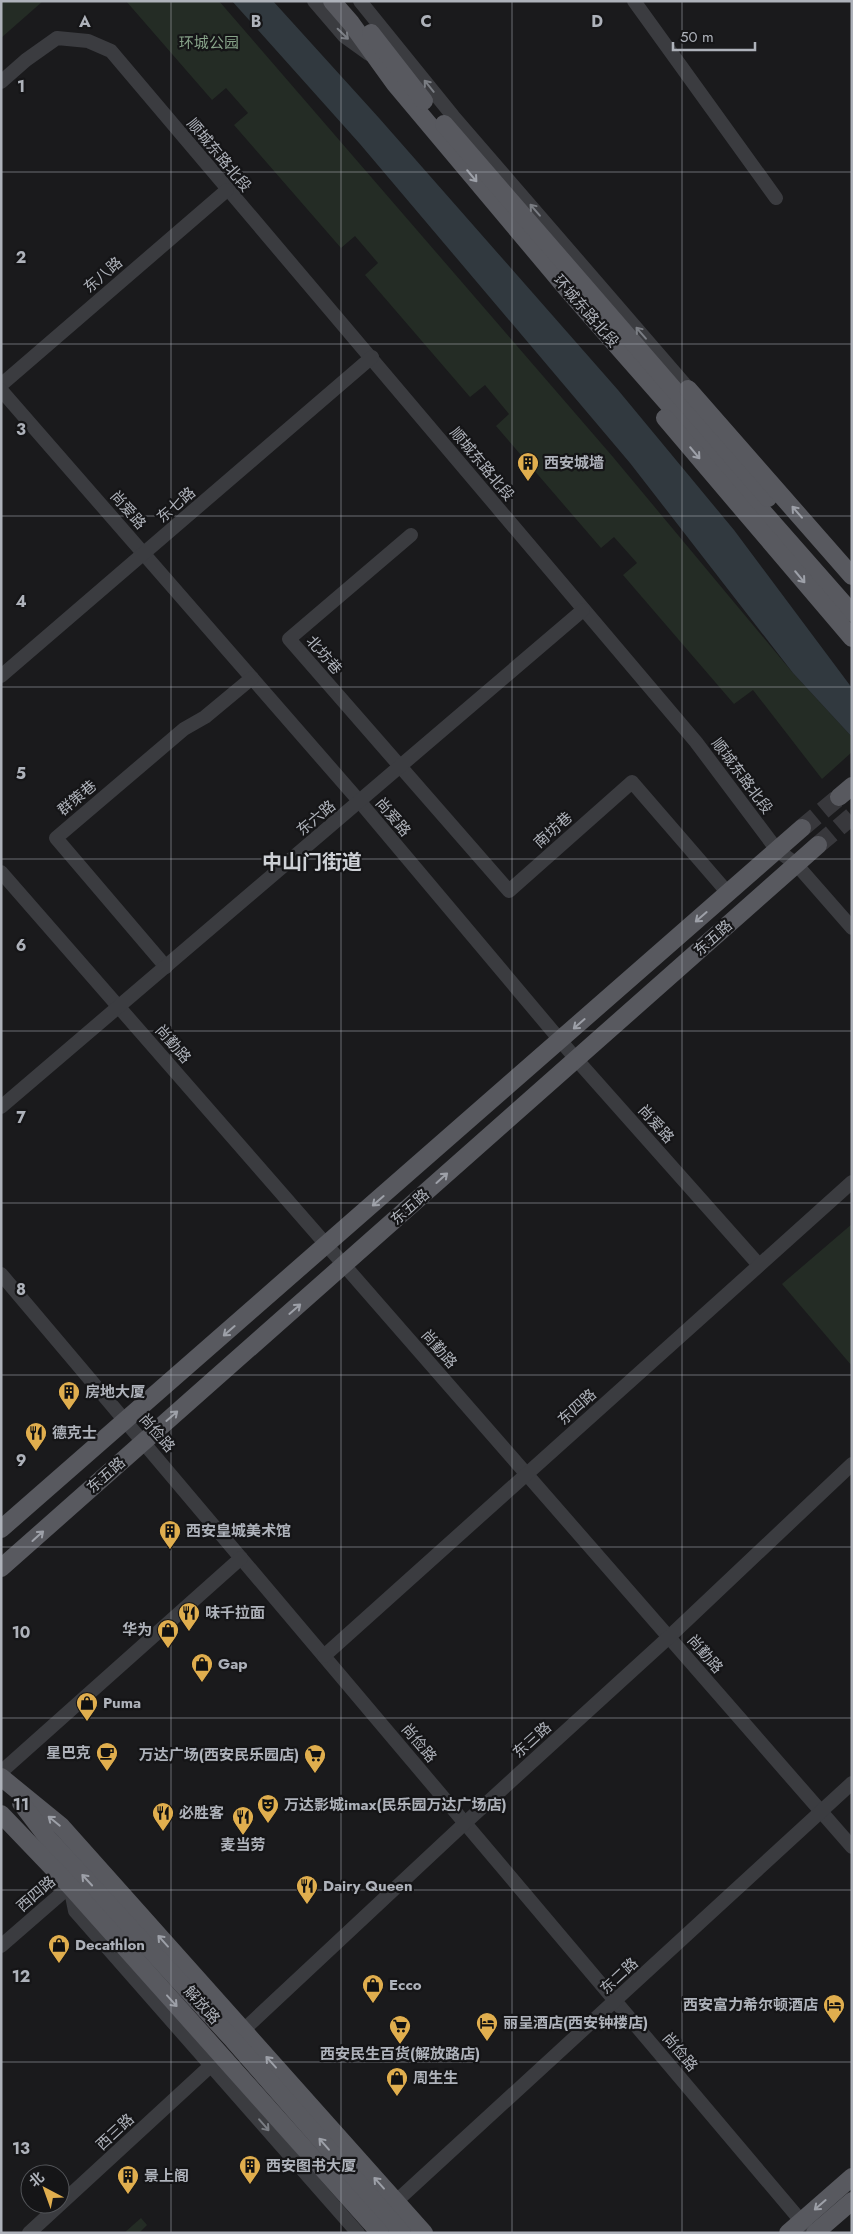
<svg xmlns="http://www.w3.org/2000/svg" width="853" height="2234" font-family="Jost,'Noto Sans SC',sans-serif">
	<rect width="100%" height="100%" fill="#1a1a1c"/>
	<g fill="#242c25">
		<path d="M 1,1 L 43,1 L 1,38 Z"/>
		<path d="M 126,1 L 219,1 L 613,457 L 793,673 L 852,737 L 852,752 L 822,779 L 753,690 L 734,704 L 623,575 L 637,563 L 614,537 L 601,548 L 496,426 L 509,414 L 485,385 L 470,397 L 365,275 L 378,263 L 355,236 L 341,248 L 234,125 L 248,113 L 226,88 L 212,100 Z"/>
		<path d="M 852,1224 L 852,1366 L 782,1284 Z"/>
		<path d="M 141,2218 L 147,2225 L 139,2233 L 124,2233 Z"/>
	</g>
	<path fill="#31393f" d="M 232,1 L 273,1 L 379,118 L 618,390 L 734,530 L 852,688 L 852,737 L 793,673 L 630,463 L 360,144 Z"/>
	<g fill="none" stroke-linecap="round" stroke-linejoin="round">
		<g stroke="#38383c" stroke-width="18" stroke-dasharray="18 9" stroke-linecap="butt">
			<path d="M 802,828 L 839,797"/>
			<path d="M 818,845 L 852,816"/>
		</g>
		<g stroke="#3b3c40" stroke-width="14">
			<path d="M 314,1 L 344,36 L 369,54"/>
			<path d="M 360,1 L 453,116 L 695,396"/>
			<path d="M 634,1 L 776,198"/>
			<path d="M 1,82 L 26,60 L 57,38 L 88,41 L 111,51 L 696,742 L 777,850 L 796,864 L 852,928"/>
			<path d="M 1,385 L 227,190"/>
			<path d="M 1,390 L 360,802 L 576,1059 L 759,1265"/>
			<path d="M 411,535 L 289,639 L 509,891 L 632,782 L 728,893"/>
			<path d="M 1,676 L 372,357"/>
			<path d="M 1,872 L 852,1847"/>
			<path d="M 166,967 L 56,838 L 184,729 L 205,717 L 252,678"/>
			<path d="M 1,1107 L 583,610"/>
			<path d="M 1,1274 L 807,2228"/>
			<path d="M 324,1656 L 852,1182"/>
			<path d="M 1,1772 L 241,1558"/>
			<path d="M 1,1946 L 70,1886 L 75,1911 L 358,2233"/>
			<path d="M 236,2037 L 465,1823 L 669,1637 L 852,1464"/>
			<path d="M 390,2207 L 852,1783"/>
			<path d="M 29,2233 L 218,2059"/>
		</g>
		<g stroke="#58595f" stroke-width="18">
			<path d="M 332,1 L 351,23 L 395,84 L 567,289 L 852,613"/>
			<path d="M 371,33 L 424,101"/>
			<path d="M 444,124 L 768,498"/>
			<path d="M 688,389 L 852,576"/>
			<path d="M 665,418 L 852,638"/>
			<path d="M 839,797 L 852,786"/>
			<path d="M 1,1529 L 802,828"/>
			<path d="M 1,1568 L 818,845"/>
			<path d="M 1,1777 L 61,1826 L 424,2233"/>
			<path d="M 21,1803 L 47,1837 L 233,2040 L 402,2233"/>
			<path d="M 1,1814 L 70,1886 L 380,2233"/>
			<path d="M 788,2233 L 852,2177"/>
			<path d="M 815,2233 L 852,2201"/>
		</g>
	</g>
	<defs><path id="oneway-shaft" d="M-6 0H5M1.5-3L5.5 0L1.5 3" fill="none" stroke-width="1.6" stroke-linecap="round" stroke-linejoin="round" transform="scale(1.25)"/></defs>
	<g stroke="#7a7d83">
		<use href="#oneway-shaft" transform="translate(343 34) rotate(44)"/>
		<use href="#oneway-shaft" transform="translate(429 86) rotate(-129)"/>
		<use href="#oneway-shaft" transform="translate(535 210) rotate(-131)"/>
		<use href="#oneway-shaft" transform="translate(641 333) rotate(-131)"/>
		<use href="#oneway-shaft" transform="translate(264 2125) rotate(49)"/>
	</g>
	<g stroke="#9da0a8">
		<use href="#oneway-shaft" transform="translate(472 176) rotate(50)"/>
		<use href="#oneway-shaft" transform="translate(695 453) rotate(50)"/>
		<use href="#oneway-shaft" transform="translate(797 512) rotate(-131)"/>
		<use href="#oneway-shaft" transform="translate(800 577) rotate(50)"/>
		<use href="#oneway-shaft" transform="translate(701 917) rotate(139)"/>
		<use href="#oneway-shaft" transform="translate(579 1024) rotate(139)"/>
		<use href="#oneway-shaft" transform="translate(442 1178) rotate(-42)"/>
		<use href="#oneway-shaft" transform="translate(378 1201) rotate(139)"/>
		<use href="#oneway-shaft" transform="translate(295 1309) rotate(-41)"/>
		<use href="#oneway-shaft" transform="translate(229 1331) rotate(139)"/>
		<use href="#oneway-shaft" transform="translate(172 1416) rotate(-41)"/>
		<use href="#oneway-shaft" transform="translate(38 1536) rotate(-42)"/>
		<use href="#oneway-shaft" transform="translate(54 1821) rotate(-141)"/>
		<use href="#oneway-shaft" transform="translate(87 1880) rotate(-133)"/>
		<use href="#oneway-shaft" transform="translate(163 1941) rotate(-132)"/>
		<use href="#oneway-shaft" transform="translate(172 2001) rotate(48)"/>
		<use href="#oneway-shaft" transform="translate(271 2062) rotate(-132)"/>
		<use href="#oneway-shaft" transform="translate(324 2144) rotate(-131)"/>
		<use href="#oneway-shaft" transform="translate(379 2183) rotate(-132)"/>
		<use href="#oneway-shaft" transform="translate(820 2205) rotate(139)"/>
	</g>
	<path fill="none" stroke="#aeb2ba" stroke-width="1" stroke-opacity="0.55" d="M 171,1 L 171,2233M 341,1 L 341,2233M 512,1 L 512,2233M 682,1 L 682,2233M 1,172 L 852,172M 1,344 L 852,344M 1,516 L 852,516M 1,687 L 852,687M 1,859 L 852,859M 1,1031 L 852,1031M 1,1203 L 852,1203M 1,1375 L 852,1375M 1,1547 L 852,1547M 1,1718 L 852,1718M 1,1890 L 852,1890M 1,2062 L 852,2062"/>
	<defs>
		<g id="building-pin" transform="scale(1.125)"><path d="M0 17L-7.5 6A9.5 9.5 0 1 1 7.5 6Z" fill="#e0ae4e" stroke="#151517"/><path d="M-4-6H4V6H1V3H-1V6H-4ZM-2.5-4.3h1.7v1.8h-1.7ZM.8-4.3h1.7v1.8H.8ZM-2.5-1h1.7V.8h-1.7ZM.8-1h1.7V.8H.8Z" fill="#111"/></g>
		<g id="restaurant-pin" transform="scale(1.125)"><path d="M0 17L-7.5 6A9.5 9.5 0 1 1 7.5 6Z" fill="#e0ae4e" stroke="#151517"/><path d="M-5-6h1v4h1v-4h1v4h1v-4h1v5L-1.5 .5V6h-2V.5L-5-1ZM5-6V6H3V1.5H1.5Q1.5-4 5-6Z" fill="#111"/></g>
		<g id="shop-pin" transform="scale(1.125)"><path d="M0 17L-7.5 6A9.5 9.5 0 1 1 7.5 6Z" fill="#e0ae4e" stroke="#151517"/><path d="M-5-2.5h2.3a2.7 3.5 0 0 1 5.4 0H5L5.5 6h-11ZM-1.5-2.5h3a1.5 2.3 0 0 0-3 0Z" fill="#111"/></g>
		<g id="cafe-pin" transform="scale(1.125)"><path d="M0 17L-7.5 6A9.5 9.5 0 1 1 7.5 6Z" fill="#e0ae4e" stroke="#151517"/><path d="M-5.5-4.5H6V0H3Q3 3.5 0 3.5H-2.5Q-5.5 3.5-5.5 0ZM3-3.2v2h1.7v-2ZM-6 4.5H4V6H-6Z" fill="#111"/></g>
		<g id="supermarket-pin" transform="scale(1.125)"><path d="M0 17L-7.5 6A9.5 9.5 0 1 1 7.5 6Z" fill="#e0ae4e" stroke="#151517"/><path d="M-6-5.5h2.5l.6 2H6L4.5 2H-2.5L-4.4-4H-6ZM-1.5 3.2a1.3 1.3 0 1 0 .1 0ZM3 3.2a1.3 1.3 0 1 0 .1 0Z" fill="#111"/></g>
		<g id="theatre-pin" transform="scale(1.125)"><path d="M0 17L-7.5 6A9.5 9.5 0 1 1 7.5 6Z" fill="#e0ae4e" stroke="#151517"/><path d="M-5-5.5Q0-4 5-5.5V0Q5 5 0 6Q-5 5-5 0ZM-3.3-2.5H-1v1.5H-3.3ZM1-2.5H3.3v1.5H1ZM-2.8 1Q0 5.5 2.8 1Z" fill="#111"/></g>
		<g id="hotel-pin" transform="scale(1.125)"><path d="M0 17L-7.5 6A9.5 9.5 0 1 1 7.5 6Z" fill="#e0ae4e" stroke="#151517"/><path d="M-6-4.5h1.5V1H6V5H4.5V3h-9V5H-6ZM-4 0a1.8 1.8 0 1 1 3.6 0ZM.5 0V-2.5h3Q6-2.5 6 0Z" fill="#111"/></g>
	</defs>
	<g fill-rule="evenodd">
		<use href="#building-pin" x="528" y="463"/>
		<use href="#building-pin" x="69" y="1392"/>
		<use href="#restaurant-pin" x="36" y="1433"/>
		<use href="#building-pin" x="170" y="1531"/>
		<use href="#restaurant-pin" x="189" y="1613"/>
		<use href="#shop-pin" x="168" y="1630"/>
		<use href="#shop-pin" x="202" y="1664"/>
		<use href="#shop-pin" x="87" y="1703"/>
		<use href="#cafe-pin" x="107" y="1753"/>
		<use href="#supermarket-pin" x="315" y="1755"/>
		<use href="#theatre-pin" x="268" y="1805"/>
		<use href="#restaurant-pin" x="163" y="1813"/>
		<use href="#restaurant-pin" x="243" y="1817"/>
		<use href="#restaurant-pin" x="307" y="1886"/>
		<use href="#shop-pin" x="59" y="1945"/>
		<use href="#shop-pin" x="373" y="1985"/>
		<use href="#hotel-pin" x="834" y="2005"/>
		<use href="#hotel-pin" x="487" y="2023"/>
		<use href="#supermarket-pin" x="400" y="2026"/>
		<use href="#shop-pin" x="397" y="2078"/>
		<use href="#building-pin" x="250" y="2166"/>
		<use href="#building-pin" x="128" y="2176"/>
	</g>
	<g text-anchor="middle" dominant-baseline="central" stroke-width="4.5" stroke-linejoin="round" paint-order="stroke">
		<g font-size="15" fill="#87a389" stroke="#151517">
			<text x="209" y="43">环城公园</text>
		</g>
		<g font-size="15" fill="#aeb2ba" stroke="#151517">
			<text transform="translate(219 155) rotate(50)">顺城东路北段</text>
			<text transform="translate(103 275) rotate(-41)">东八路</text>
			<text transform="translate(586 311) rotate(49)">环城东路北段</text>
			<text transform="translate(482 464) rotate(50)">顺城东路北段</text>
			<text transform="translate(176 505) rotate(-41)">东七路</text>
			<text transform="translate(128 510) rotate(49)">尚爱路</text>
			<text transform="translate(324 655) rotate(49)">北坊巷</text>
			<text transform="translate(742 776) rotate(53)">顺城东路北段</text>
			<text transform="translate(77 798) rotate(-40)">群策巷</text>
			<text transform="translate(393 817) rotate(50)">尚爱路</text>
			<text transform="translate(316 818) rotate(-40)">东六路</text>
			<text transform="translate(553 830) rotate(-42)">南坊巷</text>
			<text transform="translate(713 938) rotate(-42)">东五路</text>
			<text transform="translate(173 1044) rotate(49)">尚勤路</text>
			<text transform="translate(656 1124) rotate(48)">尚爱路</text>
			<text transform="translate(410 1207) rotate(-42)">东五路</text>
			<text transform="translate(439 1349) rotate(49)">尚勤路</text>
			<text transform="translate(577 1407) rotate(-42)">东四路</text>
			<text transform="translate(157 1433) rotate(49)">尚俭路</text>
			<text transform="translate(106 1475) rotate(-42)">东五路</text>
			<text transform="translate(705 1654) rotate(49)">尚勤路</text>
			<text transform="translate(532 1740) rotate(-42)">东三路</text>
			<text transform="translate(419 1743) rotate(50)">尚俭路</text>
			<text transform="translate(36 1894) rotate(-41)">西四路</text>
			<text transform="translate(619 1976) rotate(-43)">东二路</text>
			<text transform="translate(202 2005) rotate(48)">解放路</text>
			<text transform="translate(680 2052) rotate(50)">尚俭路</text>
			<text transform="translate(115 2132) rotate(-43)">西三路</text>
		</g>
		<g font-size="15" font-weight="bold" fill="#aeb2ba" stroke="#151517" text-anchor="start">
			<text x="544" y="463">西安城墙</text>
			<text x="85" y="1392">房地大厦</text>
			<text x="52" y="1433">德克士</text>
			<text x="186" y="1531">西安皇城美术馆</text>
			<text x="205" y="1613">味千拉面</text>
			<text x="152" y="1630" text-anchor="end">华为</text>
			<text x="218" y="1664">Gap</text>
			<text x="103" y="1703">Puma</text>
			<text x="91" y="1753" text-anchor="end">星巴克</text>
			<text x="299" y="1755" text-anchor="end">万达广场(西安民乐园店)</text>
			<text x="284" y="1805">万达影城imax(民乐园万达广场店)</text>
			<text x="179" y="1813">必胜客</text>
			<text x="243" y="1845" text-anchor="middle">麦当劳</text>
			<text x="323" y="1886">Dairy Queen</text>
			<text x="75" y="1945">Decathlon</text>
			<text x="389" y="1985">Ecco</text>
			<text x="818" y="2005" text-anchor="end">西安富力希尔顿酒店</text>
			<text x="503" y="2023">丽呈酒店(西安钟楼店)</text>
			<text x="400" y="2054" text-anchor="middle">西安民生百货(解放路店)</text>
			<text x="413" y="2078">周生生</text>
			<text x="266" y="2166">西安图书大厦</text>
			<text x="144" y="2176">景上阁</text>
		</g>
		<g font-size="20" font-weight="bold" fill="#ced1d6" stroke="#151517">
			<text x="312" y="862">中山门街道</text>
		</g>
	</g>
	<g font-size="16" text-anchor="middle" font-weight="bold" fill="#aeb2ba" stroke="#151517" stroke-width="4.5" stroke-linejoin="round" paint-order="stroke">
		<text x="85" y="27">A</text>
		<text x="256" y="27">B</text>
		<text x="426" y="27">C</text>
		<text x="597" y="27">D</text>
		<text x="21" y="92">1</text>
		<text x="21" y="263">2</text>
		<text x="21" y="435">3</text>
		<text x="21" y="607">4</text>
		<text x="21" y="779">5</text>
		<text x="21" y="951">6</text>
		<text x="21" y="1123">7</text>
		<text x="21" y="1295">8</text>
		<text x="21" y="1466">9</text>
		<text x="21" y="1638">10</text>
		<text x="21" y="1810">11</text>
		<text x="21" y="1982">12</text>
		<text x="21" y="2154">13</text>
	</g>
	<rect width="853" height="2234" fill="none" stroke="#aeb2ba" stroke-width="5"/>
	<g transform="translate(45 2189) rotate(319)"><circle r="24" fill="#151517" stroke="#525458"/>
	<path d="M0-4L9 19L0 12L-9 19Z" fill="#e0ae4e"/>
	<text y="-8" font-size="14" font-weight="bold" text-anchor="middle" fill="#aeb2ba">北</text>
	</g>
	<path d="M673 42v8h82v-8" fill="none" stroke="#aeb2ba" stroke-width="2.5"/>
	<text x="680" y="42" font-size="15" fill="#aeb2ba" stroke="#151517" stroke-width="4" paint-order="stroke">50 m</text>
</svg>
